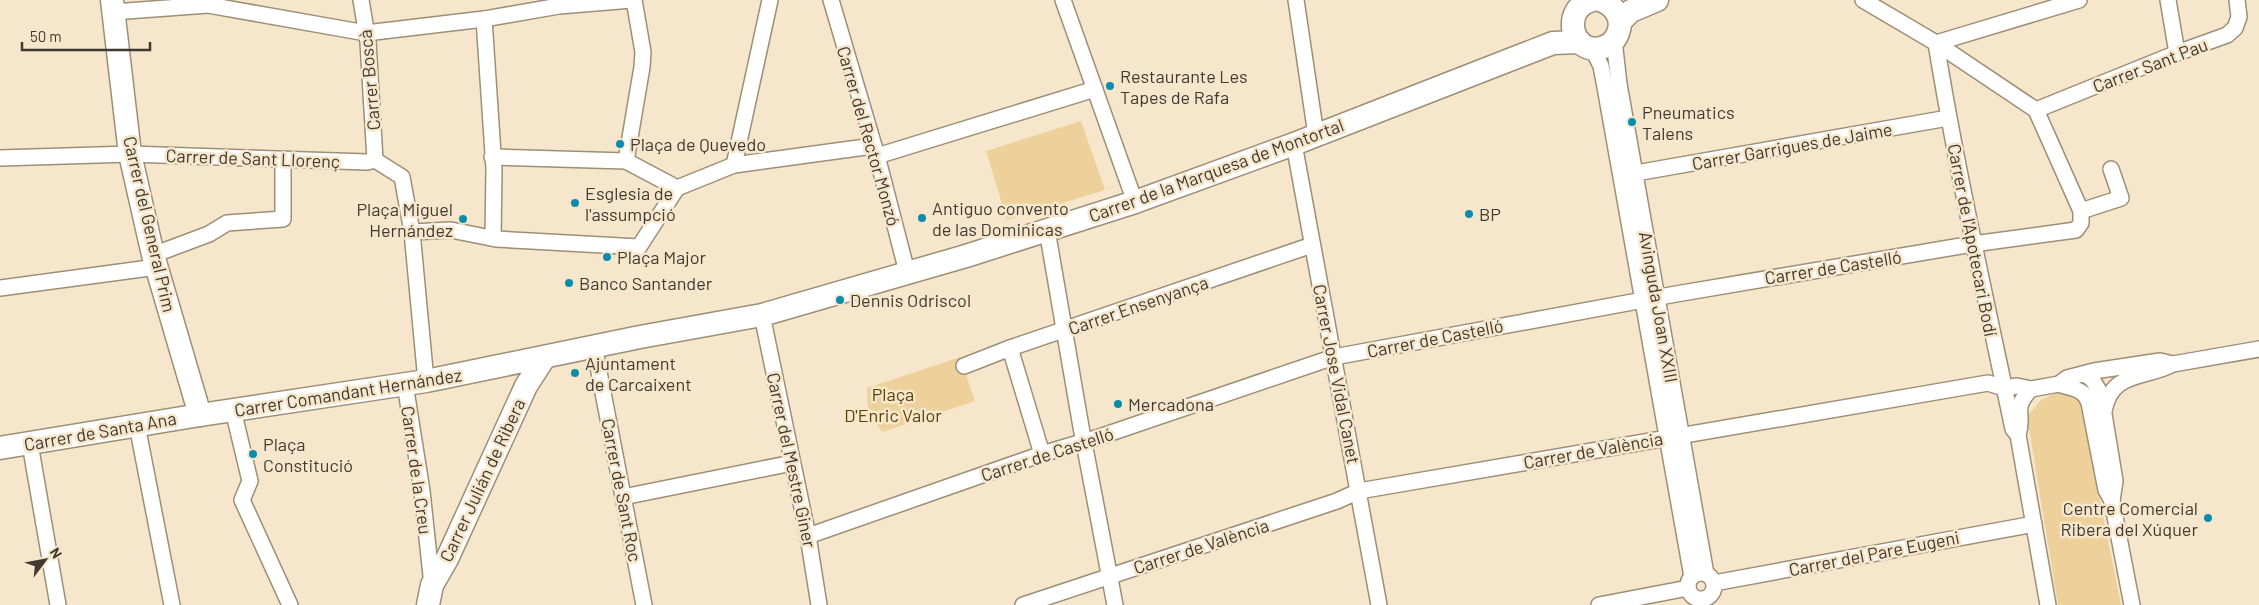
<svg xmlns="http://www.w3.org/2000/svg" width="2259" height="605" font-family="Barlow,sans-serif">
	<rect width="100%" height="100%" fill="#f6e7cc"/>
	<g fill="#eed09b">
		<path d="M 1081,121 L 1105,190 L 1007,220 L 986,151 Z"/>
		<path d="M 960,357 L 975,401 L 882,432 L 868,412 L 867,388 Z"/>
		<path d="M 2057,392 L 2076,394 L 2085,408 L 2096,480 L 2121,605 L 2058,605 L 2027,416 L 2041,400 Z"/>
	</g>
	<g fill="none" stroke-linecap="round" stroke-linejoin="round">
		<g stroke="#9d8f76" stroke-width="18">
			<g id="street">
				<path d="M 361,0 L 368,42 L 375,160"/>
				<path d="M 831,0 L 877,156 L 907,272"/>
				<path d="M 1063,0 L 1135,202"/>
				<path d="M 1296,0 L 1316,135"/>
				<path d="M 2168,0 L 2177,53"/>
				<path d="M 113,12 L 208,5 L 366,33 L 484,19 L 559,6 L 632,0"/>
				<path d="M 484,19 L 494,169 L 493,238"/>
				<path d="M 1614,40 L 1619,84 L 1706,574"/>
				<path d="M 1592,48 L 1601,66 L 1605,87 L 1692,577"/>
				<path d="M 2036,110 L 2177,53 L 2227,35 L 2235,28 L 2239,17 L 2237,0"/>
				<path d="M 1294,144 L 1379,605"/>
				<path d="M 877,156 L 1095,89"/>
				<path d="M 492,157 L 626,161 L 677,188 L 734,165 L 873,146"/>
				<path d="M 0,158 L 130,154 L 367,162 L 375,160"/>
				<path d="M 375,160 L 402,177 L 412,232 L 426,381"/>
				<path d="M 626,161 L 642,67 L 643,52 L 634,0"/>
				<path d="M 734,165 L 770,0"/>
				<path d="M 1636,173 L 1948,118"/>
				<path d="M 2081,211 L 2121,198 L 2111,169"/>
				<path d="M 1047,230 L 1081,427 L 1115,605"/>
				<path d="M 412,232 L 451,230 L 496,239 L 639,247 L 677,188"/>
				<path d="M 153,255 L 209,234 L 227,223 L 283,219 L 283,160"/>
				<path d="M 0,288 L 157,267"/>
				<path d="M 762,315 L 808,536 L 819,605"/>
				<path d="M 594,346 L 644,605"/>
				<path d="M 1010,348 L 1042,454"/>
				<path d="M 964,366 L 1010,348 L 1312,245"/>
				<path d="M 2084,374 L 2092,379 L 2098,389 L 2103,408 L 2115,481 L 2112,501"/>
				<path d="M 405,384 L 422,491 L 432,585"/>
				<path d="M 2059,384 C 2072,389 2084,388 2089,403 L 2106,490 L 2112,501 L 2132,605"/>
				<path d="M 2031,389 C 2011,409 2025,414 2018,435 L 2048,605"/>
				<path d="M 233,410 L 250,481 L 242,500 L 290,605"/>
				<path d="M 2104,411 C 2112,370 2146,379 2173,364 L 2259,349"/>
				<path d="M 137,425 L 172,605"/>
				<path d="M 2018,435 L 2013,429 C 1986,300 1957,172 1936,43 L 2079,0"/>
				<path d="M 30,444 L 58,605"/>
				<path d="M 623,497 L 792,463"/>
				<path d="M 808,536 L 1042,454 L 1096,438 L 1334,357 L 1676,294 L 1973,244 L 2076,230 L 2081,223 L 2081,211 L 2036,110 L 1936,43 L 1863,0"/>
				<circle cx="1701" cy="586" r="13"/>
				<path d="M 1714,583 L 2034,524"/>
				<path d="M 1023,605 L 1337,501 L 1359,491 L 1988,383 L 2004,388 L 2017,386 L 2031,389 L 2059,384 L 2067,378 L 2094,371 L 2160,361 L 2173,364"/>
				<path d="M 1599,605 L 1688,588"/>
			</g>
		</g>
		<g stroke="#9d8f76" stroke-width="25">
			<g id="secondary">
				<path d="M 112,0 L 130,154 L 153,255 L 200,415"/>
				<path d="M 1593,0 C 1561,7 1570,55 1601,48 C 1609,46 1615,41 1618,33 C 1624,18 1614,5 1600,0"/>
				<path d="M 1620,22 L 1631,11 L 1657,0"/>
				<path d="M 0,448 L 200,415 L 426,381 L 640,337 L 762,315 L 966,256 L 1135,202 L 1294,144 L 1553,43 L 1580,42"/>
				<path d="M 428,605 L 432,585 L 447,559 L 526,386 L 544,358"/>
			</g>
		</g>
		<use href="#street" stroke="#fff" stroke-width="15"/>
		<use href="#secondary" stroke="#fff" stroke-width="22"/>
	</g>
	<g fill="#0c8cad" stroke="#f6e7cc" stroke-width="2">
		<circle cx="1110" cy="86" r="5"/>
		<circle cx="1632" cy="122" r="5"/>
		<circle cx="620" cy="144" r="5"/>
		<circle cx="575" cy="203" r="5"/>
		<circle cx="1469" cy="214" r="5"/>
		<circle cx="922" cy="218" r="5"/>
		<circle cx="463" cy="219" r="5"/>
		<circle cx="607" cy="257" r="5"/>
		<circle cx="569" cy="283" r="5"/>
		<circle cx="840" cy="300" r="5"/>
		<circle cx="575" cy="373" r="5"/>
		<circle cx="1118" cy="404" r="5"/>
		<circle cx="253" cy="454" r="5"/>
		<circle cx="2208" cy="518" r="5"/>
	</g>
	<g text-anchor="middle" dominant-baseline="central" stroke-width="5" stroke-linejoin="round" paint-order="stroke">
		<g font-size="18" fill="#403a30" stroke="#f6e7cc">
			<text transform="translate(2150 65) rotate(-21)">Carrer Sant Pau</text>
			<text transform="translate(369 80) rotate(-95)">Carrer Boscà</text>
			<text transform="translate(869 136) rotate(74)">Carrer del Rector Monzó</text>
			<text transform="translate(1792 146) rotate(-10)">Carrer Garrigues de Jaime</text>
			<text transform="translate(253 158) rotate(2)">Carrer de Sant Llorenç</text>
			<text transform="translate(1216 170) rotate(-20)">Carrer de la Marquesa de Montortal</text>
			<text transform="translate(150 224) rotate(77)">Carrer del General Prim</text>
			<text transform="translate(1973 240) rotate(79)">Carrer de l'Apotecari Bodí</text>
			<text transform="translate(1833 267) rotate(-9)">Carrer de Castelló</text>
			<text transform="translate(1138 305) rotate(-19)">Carrer Ensenyança</text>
			<text transform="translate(1659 307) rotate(80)">Avinguda Joan XXIII</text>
			<text transform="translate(1435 338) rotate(-11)">Carrer de Castelló</text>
			<text transform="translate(1337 374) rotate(79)">Carrer Jose Vidal Canet</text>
			<text transform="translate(348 392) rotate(-9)">Carrer Comandant Hernández</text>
			<text transform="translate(100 431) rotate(-10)">Carrer de Santa Ana</text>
			<text transform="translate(1593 450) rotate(-10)">Carrer de València</text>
			<text transform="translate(1047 454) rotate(-18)">Carrer de Castelló</text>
			<text transform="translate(792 460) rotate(78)">Carrer del Mestre Giner</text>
			<text transform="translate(417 470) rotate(82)">Carrer de la Creu</text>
			<text transform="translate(482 480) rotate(-65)">Carrer Julián de Ribera</text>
			<text transform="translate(622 490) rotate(79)">Carrer de Sant Roc</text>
			<text transform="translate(1201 546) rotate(-18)">Carrer de València</text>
			<text transform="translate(1874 553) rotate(-11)">Carrer del Pare Eugeni</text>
		</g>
		<g font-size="18" fill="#403a30" stroke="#f6e7cc" text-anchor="start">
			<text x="1120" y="76">Restaurante Les<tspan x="1120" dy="21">Tapes de Rafa</tspan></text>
			<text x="1642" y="112">Pneumatics<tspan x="1642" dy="21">Talens</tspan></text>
			<text x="630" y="144">Plaça de Quevedo</text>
			<text x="585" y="193">Esglesia de<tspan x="585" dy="21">l'assumpció</tspan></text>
			<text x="932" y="208">Antiguo convento<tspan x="932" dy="21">de las Dominicas</tspan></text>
			<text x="453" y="209" text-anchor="end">Plaça Miguel<tspan x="453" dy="21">Hernández</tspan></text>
			<text x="1479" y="214">BP</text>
			<text x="617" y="257">Plaça Major</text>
			<text x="579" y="283">Banco Santander</text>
			<text x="850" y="300">Dennis Odriscol</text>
			<text x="585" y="363">Ajuntament<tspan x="585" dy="21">de Carcaixent</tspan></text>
			<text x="1128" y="404">Mercadona</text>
			<text x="263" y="444">Plaça<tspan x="263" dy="21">Constitució</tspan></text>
			<text x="2198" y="508" text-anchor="end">Centre Comercial<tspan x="2198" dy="21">Ribera del Xúquer</tspan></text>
		</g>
		<g font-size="18" fill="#5a3f00" stroke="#f6e7cc">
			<text x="893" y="394">Plaça<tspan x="893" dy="21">D'Enric Valor</tspan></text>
		</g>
	</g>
	<g transform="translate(45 560) rotate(58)" stroke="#f6e7cc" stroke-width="4" paint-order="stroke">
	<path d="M0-4L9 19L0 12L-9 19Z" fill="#403a30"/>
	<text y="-8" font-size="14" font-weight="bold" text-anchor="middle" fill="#403a30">N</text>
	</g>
	<path d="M22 42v8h128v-8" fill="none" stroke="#403a30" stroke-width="2.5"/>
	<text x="30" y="42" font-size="15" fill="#403a30" stroke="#f6e7cc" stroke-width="4" paint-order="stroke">50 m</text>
</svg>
